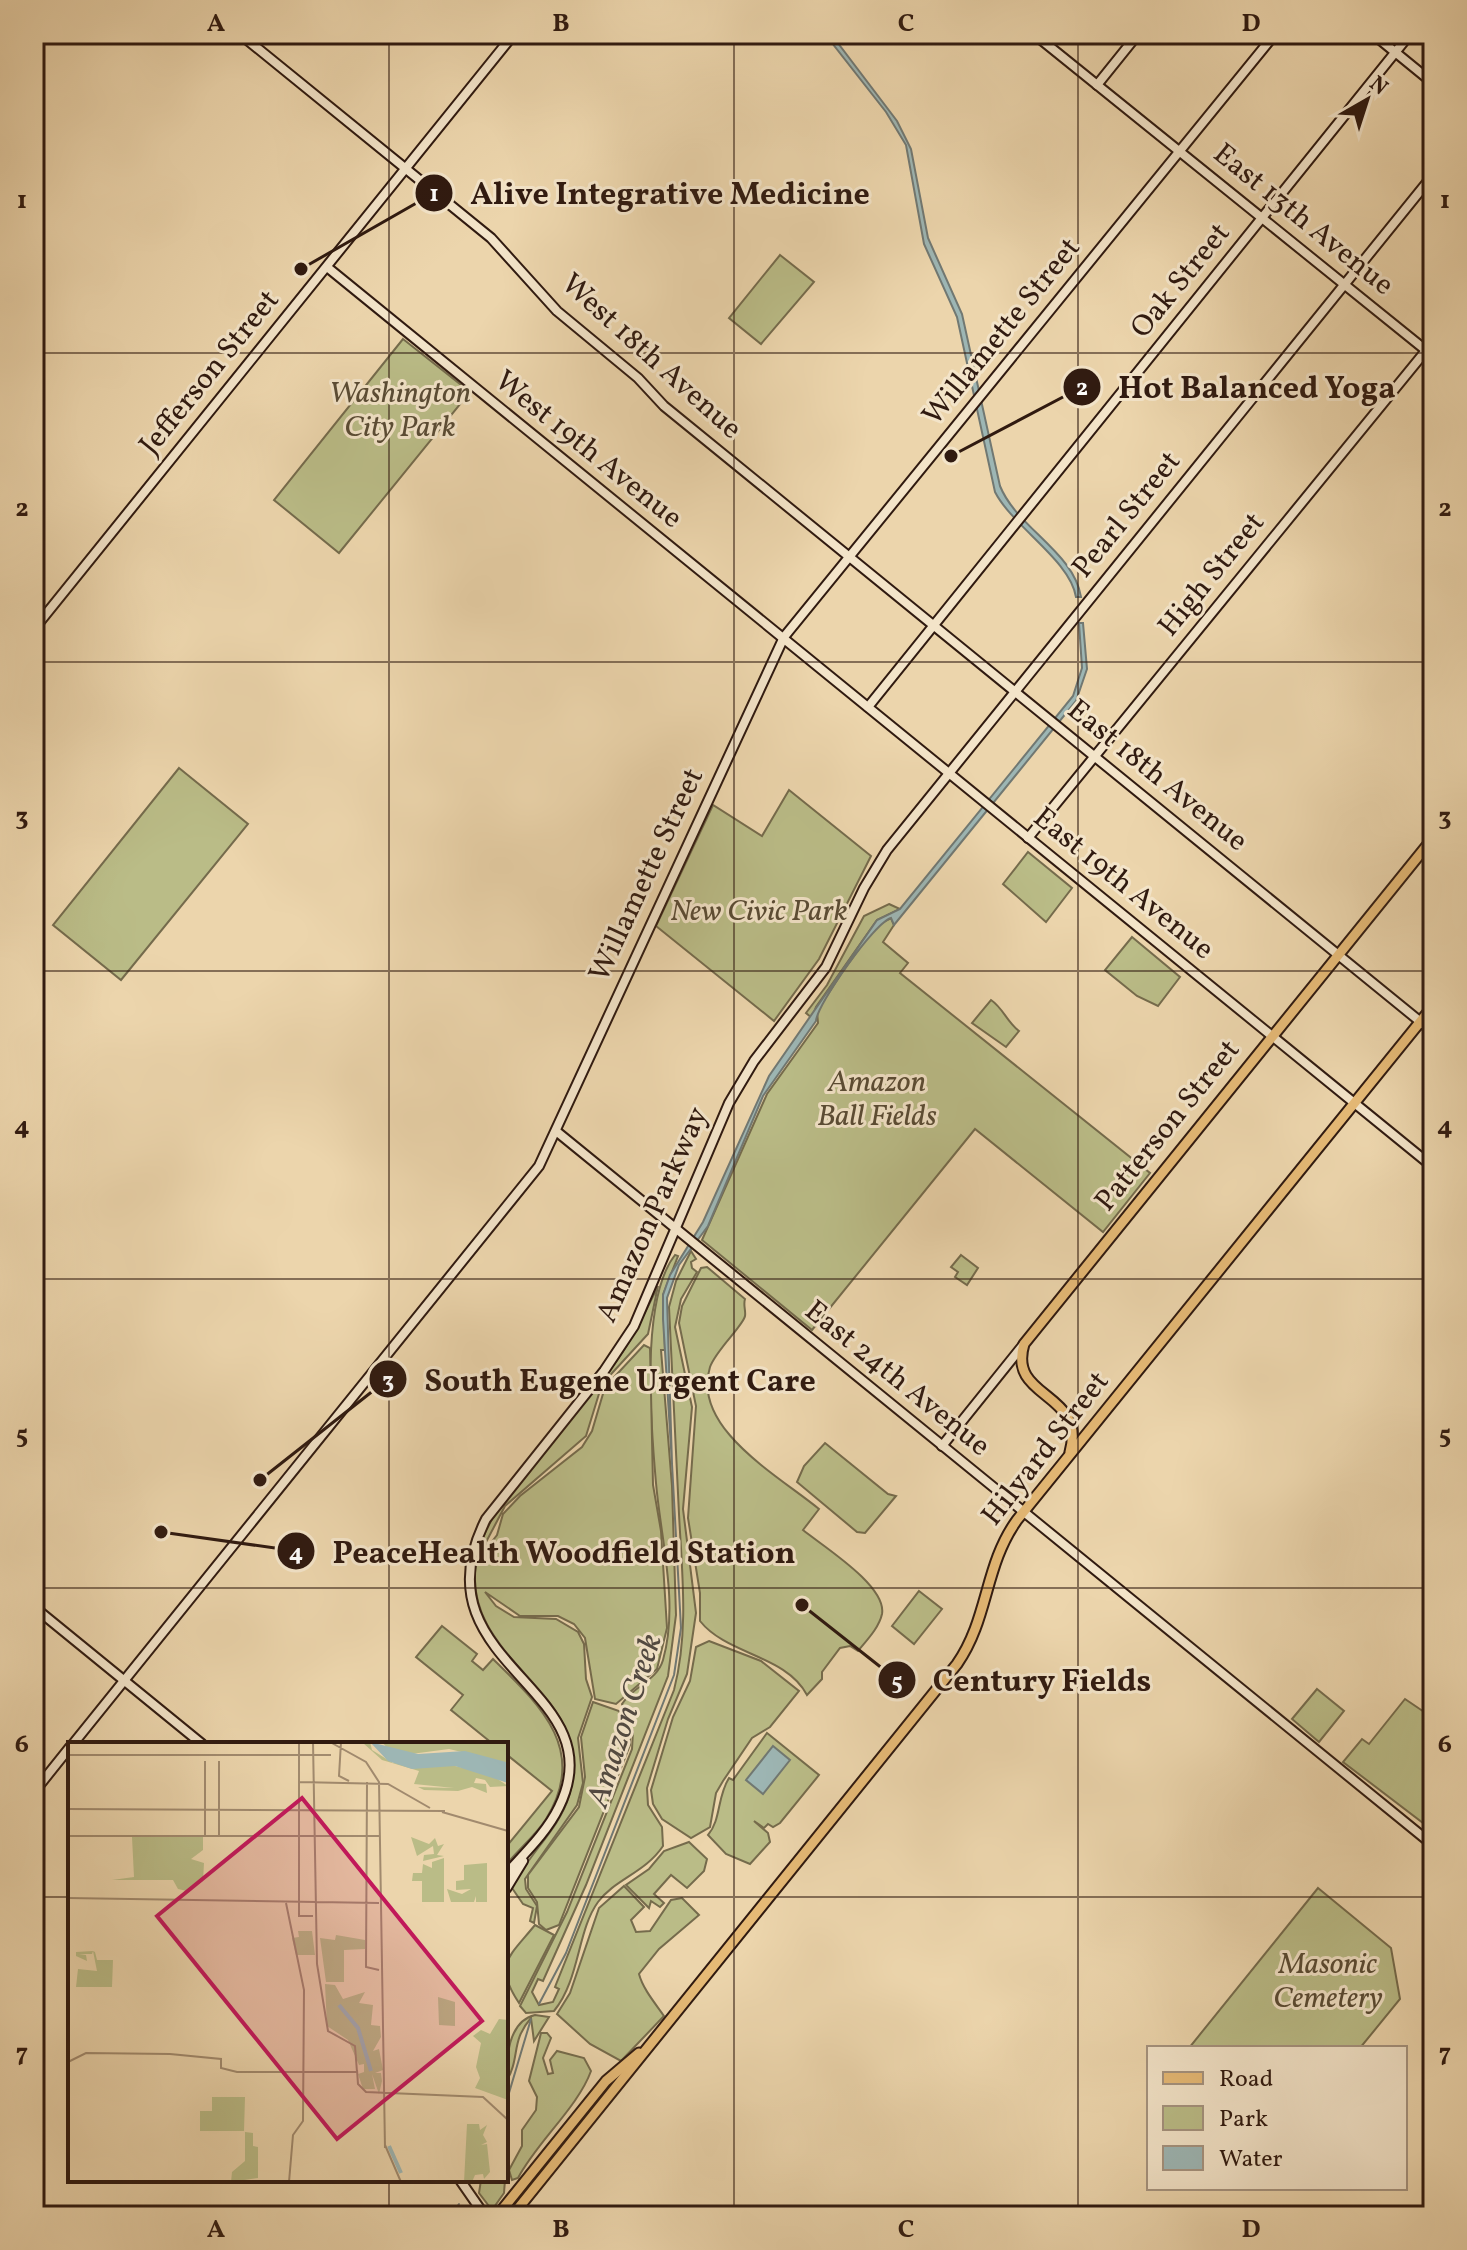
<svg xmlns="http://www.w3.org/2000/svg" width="1467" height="2250" font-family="Vollkorn,serif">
	<rect width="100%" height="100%" fill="#ecd5ac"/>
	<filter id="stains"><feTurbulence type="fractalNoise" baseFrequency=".0025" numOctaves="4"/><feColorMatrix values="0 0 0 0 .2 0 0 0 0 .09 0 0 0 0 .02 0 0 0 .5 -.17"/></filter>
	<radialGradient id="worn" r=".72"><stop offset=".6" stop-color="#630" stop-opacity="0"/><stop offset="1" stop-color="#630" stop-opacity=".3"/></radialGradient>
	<g fill="#babc87" stroke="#756b4c" stroke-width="2">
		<path d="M 780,255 L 814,282 L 761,344 L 729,318 Z"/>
		<path d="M 403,339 L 470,392 L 339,553 L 274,500 Z"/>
		<path d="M 179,768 L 248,824 L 121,980 L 53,925 Z"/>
		<path d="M 789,790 L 871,856 L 819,959 L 774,1021 L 656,926 L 713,805 L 762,836 Z"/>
		<path d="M 1028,852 L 1072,888 L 1046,922 L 1003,884 Z"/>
		<path d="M 889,904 L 900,909 L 877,920 L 816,1007 L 812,1018 L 806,1013 L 827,985 L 864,916 Z"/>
		<path d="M 891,918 L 894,925 L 883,942 L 908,963 L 900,973 L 1150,1173 L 1103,1232 L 975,1129 L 812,1330 L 702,1240 L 767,1094 L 818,1023 L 817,1011 L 843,971 L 876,926 Z"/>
		<path d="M 1132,937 L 1180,977 L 1158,1006 L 1137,996 L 1105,970 Z"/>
		<path d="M 991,1000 C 1003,1008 1007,1022 1019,1031 L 1006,1047 L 972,1023 Z"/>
		<path d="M 691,1251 L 696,1259 L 691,1262 L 692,1268 L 697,1272 L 681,1299 L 675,1327 L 692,1407 L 683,1509 L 696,1613 L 687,1674 L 668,1719 L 647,1788 L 648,1805 L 662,1827 L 663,1846 C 645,1873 615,1879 598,1902 C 577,1931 580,1979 554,2011 L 526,2013 L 520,2006 L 567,1912 L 632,1749 L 633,1731 L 622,1704 C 633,1686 657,1681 663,1660 C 679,1604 661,1541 656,1483 C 651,1427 640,1299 675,1255 L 678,1256 L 663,1295 L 665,1350 L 661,1350 L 672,1486 L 676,1615 L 668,1676 L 586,1885 L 543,1981 L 538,1979 L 532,1992 L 539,2005 L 553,2002 L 559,1989 L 555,1987 L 674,1690 C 689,1632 682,1573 679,1514 C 676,1445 672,1376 669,1307 L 676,1281 Z"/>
		<path d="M 961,1255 L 978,1268 L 967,1285 L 955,1277 L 958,1272 L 951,1267 Z"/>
		<path d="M 707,1267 L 745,1299 C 743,1305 746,1311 745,1316 C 743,1326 716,1350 710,1367 C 691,1428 779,1476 819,1509 L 803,1530 C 824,1547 887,1586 882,1614 C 879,1628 866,1641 858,1651 L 850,1646 L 840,1648 L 822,1672 L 822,1679 L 807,1695 C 786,1655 727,1655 700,1621 L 700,1593 L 688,1518 L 696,1406 L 679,1323 L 682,1306 L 701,1268 Z"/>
		<path d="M 658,1286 L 648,1334 L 602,1384 L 586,1436 L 505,1506 L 485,1544 L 490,1544 L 497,1535 L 503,1514 L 520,1496 L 582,1447 L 592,1431 L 605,1387 L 644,1345 L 650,1348 L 653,1485 L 661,1531 L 667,1628 L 657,1669 L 616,1704 L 595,1699 L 585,1638 L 574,1624 L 558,1616 L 520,1616 L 485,1592 L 496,1606 L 514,1617 L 556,1619 L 578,1632 L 584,1644 L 586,1679 L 592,1697 L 578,1738 L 583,1783 L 577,1805 L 525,1879 L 526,1889 L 537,1906 L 534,1923 L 530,1921 L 533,1908 L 523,1904 L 512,1888 C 527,1855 559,1830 569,1796 C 601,1690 460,1665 476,1561 C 486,1500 572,1421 610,1370 C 630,1344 644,1315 658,1286 Z"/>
		<path d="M 825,1443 L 888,1494 L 896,1496 L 865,1533 L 857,1532 L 797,1482 L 804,1466 Z"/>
		<path d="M 919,1591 L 942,1609 L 914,1644 L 892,1626 Z"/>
		<path d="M 442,1626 L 477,1654 L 472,1661 L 483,1670 L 493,1659 C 540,1705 589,1750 546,1819 C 536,1835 519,1849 506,1865 L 506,1847 L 552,1791 L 506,1754 L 506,1744 L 493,1744 L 451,1710 L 463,1695 L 416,1657 Z"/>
		<path d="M 709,1641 L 761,1661 L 799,1691 L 770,1727 L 752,1738 L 723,1781 L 716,1793 L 710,1827 L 691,1838 L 662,1819 L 653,1804 L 651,1790 L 673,1717 L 690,1681 L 696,1647 Z"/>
		<path d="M 1317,1689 L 1344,1711 L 1319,1742 L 1292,1719 Z"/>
		<path d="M 1405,1699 L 1433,1718 L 1433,1818 L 1427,1826 L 1343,1762 L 1362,1739 L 1369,1744 Z"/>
		<path d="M 593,1702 L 619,1711 L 630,1734 L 630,1745 L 559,1925 L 546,1930 L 539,1924 L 537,1902 L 528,1888 L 528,1875 L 579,1807 L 585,1777 L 581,1737 Z"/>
		<path d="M 767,1733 L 819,1775 L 780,1823 L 773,1827 L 768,1824 L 764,1828 L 754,1821 L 768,1833 L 770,1842 L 750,1864 L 726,1854 L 708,1835 C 721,1820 717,1797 729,1778 L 733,1780 Z"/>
		<path d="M 689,1842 L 707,1859 L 704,1871 L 687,1888 L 671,1875 L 654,1894 L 664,1903 L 660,1907 L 651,1901 L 649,1908 L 626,1885 L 649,1869 L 664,1851 Z"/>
		<path d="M 624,1886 L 644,1907 L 631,1920 L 636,1932 L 650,1931 L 671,1900 L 682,1898 L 699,1915 L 659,1949 L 639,1974 C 643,1989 655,2003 664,2016 L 621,2061 L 590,2044 L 557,2014 L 570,1993 L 599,1908 Z"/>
		<path d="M 1318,1888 L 1391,1948 L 1400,1999 L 1360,2048 L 1189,2048 Z"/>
		<path d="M 535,1925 L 554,1935 L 519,2003 C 493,1964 509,1957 535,1925 Z"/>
		<path d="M 535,2015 L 549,2017 L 534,2041 L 531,2018 C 510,2042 521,2057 506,2082 C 506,2059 508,2021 535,2015 Z"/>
		<path d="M 541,2033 L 547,2033 L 551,2038 L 543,2058 L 548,2074 L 553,2073 L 550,2060 L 557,2051 L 584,2058 L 591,2071 C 578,2107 537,2142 518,2178 L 512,2180 L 509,2170 L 522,2146 L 522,2130 L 536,2110 L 537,2097 L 529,2081 Z"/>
		<path d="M 481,2180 L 505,2180 L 504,2193 L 492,2210 L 479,2193 Z"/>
	</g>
	<g fill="#9db6b4" stroke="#717872" stroke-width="2">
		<path d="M 825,34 L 831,34 L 897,121 L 911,149 L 928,238 L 962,314 L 1000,486 C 1017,528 1074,552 1081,597 L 1076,597 C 1070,560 1013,527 995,492 L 957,317 L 924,244 L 906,145 L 886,112 Z"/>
		<path d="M 1079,623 L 1083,623 L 1087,669 L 1076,701 L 894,925 L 891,918 C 875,922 817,1004 816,1021 L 763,1096 L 708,1226 L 679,1265 L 667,1298 L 672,1464 L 663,1319 L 663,1295 L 670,1275 L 703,1222 L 769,1076 L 877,920 L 900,909 L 1073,696 L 1082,668 Z"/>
		<path d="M 773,1746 L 790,1760 L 763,1794 L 746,1780 Z"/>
	</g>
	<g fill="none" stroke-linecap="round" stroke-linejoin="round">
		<g stroke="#717872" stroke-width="2">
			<path d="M 539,2004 L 566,1953 L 674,1675 L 681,1628 L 672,1464"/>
			<path d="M 506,2103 L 531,2019"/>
			<path d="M 472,2183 L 473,2180"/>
			<path d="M 450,2216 L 459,2204"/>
		</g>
		<g stroke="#301a10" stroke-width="12">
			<g id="secondary">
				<path d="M 240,34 L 491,238 L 557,311 L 638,378 L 664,406 L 1433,1032"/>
				<path d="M 1034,34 L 1433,356"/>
				<path d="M 1373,34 L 1433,83"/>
				<path d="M 1097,85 L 1138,34"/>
				<path d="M 327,267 L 1433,1167"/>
				<path d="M 34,629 L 514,34"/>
				<path d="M 868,707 L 1410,34"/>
				<path d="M 1028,838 L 1433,342"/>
				<path d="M 556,1131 L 1433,1845"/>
				<path d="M 942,1446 L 1024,1344"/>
				<path d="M 34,1607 L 202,1744"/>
				<path d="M 73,1744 L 539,1166 L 784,637 L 1275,34"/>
				<path d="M 34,1792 L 70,1747"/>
				<path d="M 506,1874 C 525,1853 547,1832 559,1807 C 618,1687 412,1665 486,1519 L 604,1371 L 634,1326 L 729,1103 L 754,1061 L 826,967 L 864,888 L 887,850 L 1433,175"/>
				<path d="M 506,1889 L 523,1861"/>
				<path d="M 460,2180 L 485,2216"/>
			</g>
		</g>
		<g stroke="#301a10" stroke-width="13">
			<g id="primary">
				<path d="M 1070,1452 C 1087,1391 1007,1400 1024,1344 L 1433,838"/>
				<path d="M 497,2216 L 606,2081 L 639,2053"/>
				<path d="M 512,2216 L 957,1664 C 989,1618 984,1566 1017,1520 L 1433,1006"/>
			</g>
		</g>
		<use href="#secondary" stroke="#f3e4c9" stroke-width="8"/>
		<use href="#primary" stroke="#e6ba76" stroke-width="9"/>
	</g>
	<path fill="none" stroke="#301a10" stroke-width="2" stroke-opacity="0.55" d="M 389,34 L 389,1744M 734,34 L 734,2216M 1078,34 L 1078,2216M 34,353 L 1433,353M 34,662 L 1433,662M 34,971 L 1433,971M 34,1279 L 1433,1279M 34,1588 L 1433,1588M 34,1897 L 70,1897M 506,1897 L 1433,1897M 389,2180 L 389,2216"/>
	<g text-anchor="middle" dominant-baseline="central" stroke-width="6" stroke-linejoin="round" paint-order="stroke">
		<g font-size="30" fill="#301a10" stroke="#f3e4c9">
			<text transform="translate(1303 220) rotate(39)">East 13th Avenue</text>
			<text transform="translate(1181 281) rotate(-51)">Oak Street</text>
			<text transform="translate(1002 332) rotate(-51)">Willamette Street</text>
			<text transform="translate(651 357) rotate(42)">West 18th Avenue</text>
			<text transform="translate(210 373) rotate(-51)">Jefferson Street</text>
			<text transform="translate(588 450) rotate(39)">West 19th Avenue</text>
			<text transform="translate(1127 515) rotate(-51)">Pearl Street</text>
			<text transform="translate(1212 575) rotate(-51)">High Street</text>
			<text transform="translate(1157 776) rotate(39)">East 18th Avenue</text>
			<text transform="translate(647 875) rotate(-65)">Willamette Street</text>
			<text transform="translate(1123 884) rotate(39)">East 19th Avenue</text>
			<text transform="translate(1168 1126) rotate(-51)">Patterson Street</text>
			<text transform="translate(653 1215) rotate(-66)">Amazon Parkway</text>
			<text transform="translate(897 1379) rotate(39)">East 24th Avenue</text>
			<text transform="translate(1046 1449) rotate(-52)">Hilyard Street</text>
		</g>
		<g font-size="30" font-style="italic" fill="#594b34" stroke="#f3e4c9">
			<text x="400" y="394">Washington<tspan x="400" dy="34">City Park</tspan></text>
			<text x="759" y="912">New Civic Park</text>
			<text x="877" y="1083">Amazon<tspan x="877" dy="34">Ball Fields</tspan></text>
			<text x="1328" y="1965">Masonic<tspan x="1328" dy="34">Cemetery</tspan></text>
		</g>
		<g font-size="32" font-style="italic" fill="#514941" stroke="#f3e4c9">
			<text transform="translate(626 1721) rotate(-72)">Amazon Creek</text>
		</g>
	</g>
	<g transform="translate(68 1742)">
		<rect width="440" height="440" fill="#ecd5ac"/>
		<path d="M 302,0 L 304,8 L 325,21 L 387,24 L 422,32 L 440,44 L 422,45 L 417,38 L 408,36 L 406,41 L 418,42 L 419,51 L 404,45 L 390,49 L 356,48 L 350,45 L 386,46 L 346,42 L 351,29 L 314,18 L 295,1 ZM 314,0 L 440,0 L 440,21 L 381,7 L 343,12 L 321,8 ZM 64,95 L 135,95 L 135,108 L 123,117 L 136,121 L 135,139 L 119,149 L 110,147 L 105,138 L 44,138 L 66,135 ZM 343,95 L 361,102 L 367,96 L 370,104 L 376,102 L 369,113 L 376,114 L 355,119 L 356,113 L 366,112 L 365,104 L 349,114 ZM 376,116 L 376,160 L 354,160 L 354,139 L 344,139 L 345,131 L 354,131 L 355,122 L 364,126 L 364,120 ZM 419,121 L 419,160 L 408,160 L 408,154 L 406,160 L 383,160 L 379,147 L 394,152 L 403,147 L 388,148 L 388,139 L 396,138 L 396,123 ZM 230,189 L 244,189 L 247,213 L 228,213 L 224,196 L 231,195 ZM 268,193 L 297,198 L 297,207 L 276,208 L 276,240 L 258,240 L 252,196 L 267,198 ZM 25,209 L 24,212 L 11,212 L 18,213 L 19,219 L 8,214 L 8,210 L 25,209 L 27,210 L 29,218 L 45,218 L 44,245 L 8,245 L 10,227 L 29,229 ZM 257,242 L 267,243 L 275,257 L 297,250 L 291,261 L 305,263 L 303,283 L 312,284 L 313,295 L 305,309 L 311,307 L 315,328 L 307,331 L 313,331 L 314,339 L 311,352 L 304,332 L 307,347 L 295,347 L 290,332 L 296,330 L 296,322 L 291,323 L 280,298 L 259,284 ZM 370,255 L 387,260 L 387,284 L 371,283 ZM 431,277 L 440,278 L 440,358 L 407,346 L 412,336 L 408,325 L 413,301 L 405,294 L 413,288 L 422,292 ZM 144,355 L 177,355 L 176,389 L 132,389 L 132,369 L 144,369 ZM 399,382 L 411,382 L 412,388 L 419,383 L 415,393 L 419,400 L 413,403 L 419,402 L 422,430 L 416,437 L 415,432 L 407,433 L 404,440 L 396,440 ZM 177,390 L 185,391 L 185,404 L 190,405 L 190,436 L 163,440 L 164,430 L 177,419 Z" fill="#babc87"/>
		<path d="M 302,0 L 350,12 L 397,9 L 438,20 L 440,41 L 387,24 L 344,27 L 320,19 Z" fill="#9db6b4"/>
		<path fill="none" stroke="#9db6b4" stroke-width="4" d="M 271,263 L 290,286 L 303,329M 321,404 L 333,431"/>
		<path fill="none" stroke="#a18a6e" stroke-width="2" d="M 231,0 L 231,174 L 245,174M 245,0 L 249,222 L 260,289 L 287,304 L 289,330M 262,0 L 298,20 L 311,40 L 317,406M 273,0 L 271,34 L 281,39M 0,13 L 263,13M 151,19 L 151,94M 231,40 L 320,42 L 362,66M 299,40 L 298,225 L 311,228M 0,67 L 377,69M 374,70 L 440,89M 0,94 L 311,94M 137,94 L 137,19M 0,156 L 311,161M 218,161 L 236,248 L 235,379 L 225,393 L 221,440M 0,320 L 18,311 L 102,312 L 153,317 L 153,326 L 169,330 L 289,330M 289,328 L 290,342 L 298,350 L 415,355 L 440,378M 317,403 L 333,440"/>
		<path fill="#c2185b" fill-opacity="0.15" stroke="#c2185b" stroke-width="4" d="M 234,56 L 414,279 L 269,397 L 89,174 Z"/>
		<rect width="440" height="440" fill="none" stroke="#301a10" stroke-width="4"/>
	</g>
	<path fill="none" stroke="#301a10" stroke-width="3" d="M301 269L434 193M951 456L1082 387M260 1480L388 1379M161 1532L296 1551M802 1605L897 1680"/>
	<g fill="#301a10" stroke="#f3e4c9" stroke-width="3">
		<circle cx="301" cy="269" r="8"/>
		<circle cx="951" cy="456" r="8"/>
		<circle cx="260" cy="1480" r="8"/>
		<circle cx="161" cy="1532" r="8"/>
		<circle cx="802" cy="1605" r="8"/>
		<circle cx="434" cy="193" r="20"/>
		<circle cx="1082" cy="387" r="20"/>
		<circle cx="388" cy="1379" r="20"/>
		<circle cx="296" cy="1551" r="20"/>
		<circle cx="897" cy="1680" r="20"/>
	</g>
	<g font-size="24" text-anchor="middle" font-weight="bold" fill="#fff">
		<text x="434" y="201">1</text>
		<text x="1082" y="395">2</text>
		<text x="388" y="1388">3</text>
		<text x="296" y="1560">4</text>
		<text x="897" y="1689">5</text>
	</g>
	<g font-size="32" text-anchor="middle" font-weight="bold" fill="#301a10" stroke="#f3e4c9" stroke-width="6" stroke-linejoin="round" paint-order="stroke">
		<text x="670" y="204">Alive Integrative Medicine</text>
		<text x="1257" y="398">Hot Balanced Yoga</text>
		<text x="620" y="1391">South Eugene Urgent Care</text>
		<text x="564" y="1563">PeaceHealth Woodfield Station</text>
		<text x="1042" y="1691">Century Fields</text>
	</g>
	<rect width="1467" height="2250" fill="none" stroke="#ecd5ac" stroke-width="88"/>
	<rect x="1147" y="2046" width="260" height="144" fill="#f3e4c9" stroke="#a5937f" stroke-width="2"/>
	<rect x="1163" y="2072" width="40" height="12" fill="#e6ba76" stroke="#a5937f" stroke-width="2"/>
	<text x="1219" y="2086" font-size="24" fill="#301a10">Road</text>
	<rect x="1163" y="2106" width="40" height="24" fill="#babc87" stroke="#a5937f" stroke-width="2"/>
	<text x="1219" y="2126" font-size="24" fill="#301a10">Park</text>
	<rect x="1163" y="2146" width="40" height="24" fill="#9db6b4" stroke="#a5937f" stroke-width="2"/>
	<text x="1219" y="2166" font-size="24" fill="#301a10">Water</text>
	<g transform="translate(1367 100) rotate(39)" stroke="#f3e4c9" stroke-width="6" paint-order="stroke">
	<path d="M0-6L14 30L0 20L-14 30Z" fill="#301a10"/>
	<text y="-12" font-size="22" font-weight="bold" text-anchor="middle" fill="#301a10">N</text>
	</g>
	<rect x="44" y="44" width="1379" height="2162" fill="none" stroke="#301a10" stroke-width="3"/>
	<g font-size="26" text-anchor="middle" font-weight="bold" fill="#301a10">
		<text x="216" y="31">A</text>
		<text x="561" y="31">B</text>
		<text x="906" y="31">C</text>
		<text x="1251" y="31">D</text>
		<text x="22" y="208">1</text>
		<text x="1445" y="208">1</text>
		<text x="22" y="516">2</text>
		<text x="1445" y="516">2</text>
		<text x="22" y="825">3</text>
		<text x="1445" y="825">3</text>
		<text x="22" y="1134">4</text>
		<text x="1445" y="1134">4</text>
		<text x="22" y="1443">5</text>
		<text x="1445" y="1443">5</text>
		<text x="22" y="1752">6</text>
		<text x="1445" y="1752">6</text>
		<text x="22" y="2061">7</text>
		<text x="1445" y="2061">7</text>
		<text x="216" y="2237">A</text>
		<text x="561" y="2237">B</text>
		<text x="906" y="2237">C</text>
		<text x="1251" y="2237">D</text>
	</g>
	<rect width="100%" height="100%" filter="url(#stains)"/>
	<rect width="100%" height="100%" fill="url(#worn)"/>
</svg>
